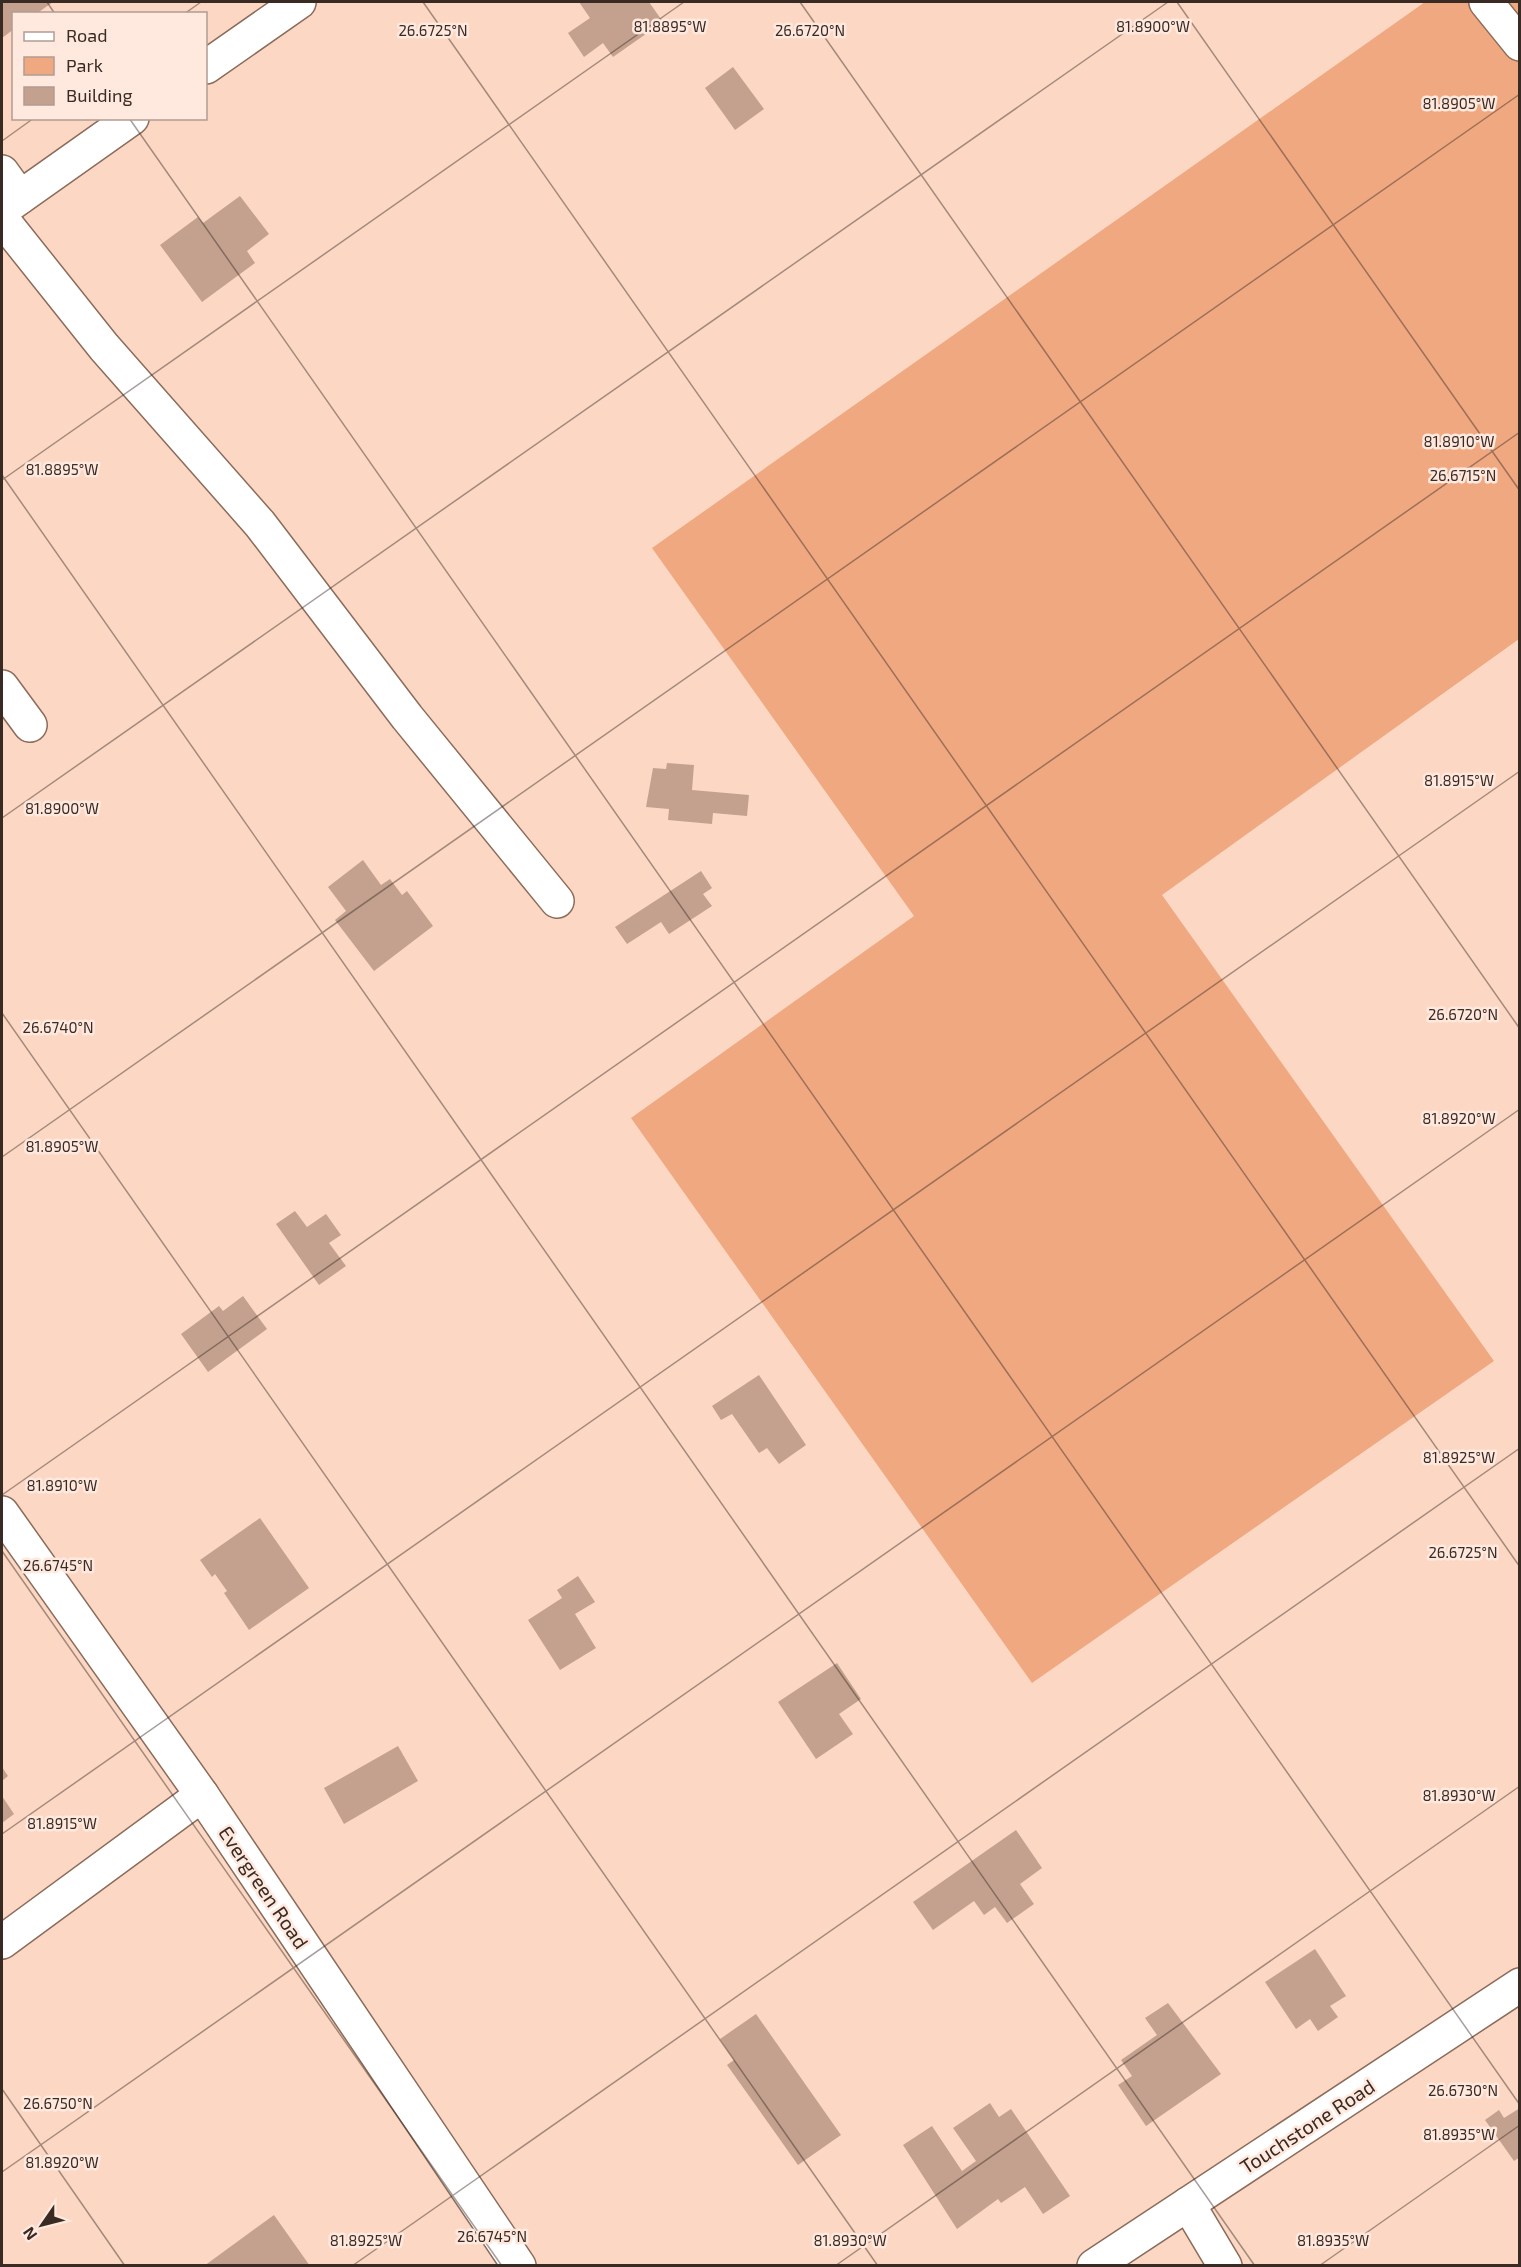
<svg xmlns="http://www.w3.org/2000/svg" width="1521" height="2267" font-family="'Exo 2',sans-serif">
	<rect width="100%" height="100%" fill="#fcd8c4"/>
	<path fill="#f0a881" d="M 1425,2 L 1519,2 L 1519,639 L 1162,895 L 1494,1361 L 1032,1683 L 631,1118 L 914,916 L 652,548 Z"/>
	<g fill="#c3a18e">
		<path d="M 2,2 L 53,2 L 36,14 L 14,14 L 14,29 L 2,38 Z"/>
		<path d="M 579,2 L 649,2 L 663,22 L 613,57 L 603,43 L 584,57 L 568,33 L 590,18 Z"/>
		<path d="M 733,67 L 764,109 L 735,130 L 705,88 Z"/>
		<path d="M 240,196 L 269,234 L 247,251 L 255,263 L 202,302 L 160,245 L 198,217 L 203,223 Z"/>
		<path d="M 667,763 L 694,765 L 692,790 L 749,795 L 747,816 L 713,813 L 712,824 L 668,820 L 669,809 L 646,807 L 653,768 L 666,769 Z"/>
		<path d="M 363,860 L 381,885 L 390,879 L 402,895 L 407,891 L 433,926 L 374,971 L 335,920 L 346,911 L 328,887 Z"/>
		<path d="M 701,871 L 712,888 L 703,894 L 712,906 L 669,934 L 661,922 L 627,944 L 615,927 Z"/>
		<path d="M 295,1211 L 307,1227 L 326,1214 L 341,1235 L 329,1243 L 346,1266 L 319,1285 L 276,1224 Z"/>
		<path d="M 243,1296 L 267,1329 L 208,1372 L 181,1334 L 219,1306 L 223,1311 Z"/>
		<path d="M 759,1375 L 806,1445 L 779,1464 L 767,1448 L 759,1453 L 732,1414 L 721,1420 L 712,1406 Z"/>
		<path d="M 260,1518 L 309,1588 L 249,1630 L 224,1593 L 227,1591 L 215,1574 L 212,1577 L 200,1560 Z"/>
		<path d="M 578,1576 L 595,1602 L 575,1614 L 596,1648 L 560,1670 L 528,1620 L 562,1598 L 557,1590 Z"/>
		<path d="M 837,1663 L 861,1699 L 839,1714 L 853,1734 L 816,1759 L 778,1702 Z"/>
		<path d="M 398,1746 L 418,1781 L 344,1824 L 324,1788 Z"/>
		<path d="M 2,1767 L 8,1776 L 2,1781 Z"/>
		<path d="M 2,1796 L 14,1814 L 2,1823 Z"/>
		<path d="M 1016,1830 L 1042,1868 L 1020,1884 L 1034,1904 L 1007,1923 L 995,1907 L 984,1915 L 974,1901 L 933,1930 L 913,1902 Z"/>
		<path d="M 1315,1949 L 1346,1996 L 1330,2006 L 1338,2017 L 1318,2031 L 1310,2019 L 1296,2029 L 1265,1982 Z"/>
		<path d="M 1168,2003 L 1221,2074 L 1146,2126 L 1118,2085 L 1132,2076 L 1121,2060 L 1157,2035 L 1145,2018 Z"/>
		<path d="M 756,2014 L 841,2135 L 798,2165 L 727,2065 L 734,2060 L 720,2039 Z"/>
		<path d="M 990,2103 L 999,2117 L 1011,2109 L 1070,2196 L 1043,2214 L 1025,2187 L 1001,2203 L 998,2199 L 957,2229 L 903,2145 L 932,2126 L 962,2171 L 976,2161 L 953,2128 Z"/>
		<path d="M 1520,2108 L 1520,2157 L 1514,2161 L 1485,2120 L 1499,2110 L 1504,2118 Z"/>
		<path d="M 274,2215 L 310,2266 L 204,2266 Z"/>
	</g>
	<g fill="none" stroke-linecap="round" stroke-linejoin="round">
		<g stroke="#8b6b5a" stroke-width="36">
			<g id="minor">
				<path d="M 1486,2 L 1520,44"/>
				<path d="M 206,67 L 299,2"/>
				<path d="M 2,172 L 20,197"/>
				<path d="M 2,210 L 132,118"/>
				<path d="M 2,219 L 104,347 L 260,524 L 407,717 L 557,901"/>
				<path d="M 2,687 L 30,725"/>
				<path d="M 2,1513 L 202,1795 L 519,2266"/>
				<path d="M 2,1942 L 202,1795"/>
				<path d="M 1188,2204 L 1225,2266"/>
				<path d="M 1094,2266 L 1520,1985"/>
			</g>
		</g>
		<use href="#minor" stroke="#fff" stroke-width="33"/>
	</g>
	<path fill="none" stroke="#392b24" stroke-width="1.5" stroke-opacity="0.45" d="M 47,2 L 55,14M 423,2 L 1520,1567M 800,2 L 1520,1029M 1177,2 L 1520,491M 184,14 L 201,2M 129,118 L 1520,2105M 2,141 L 34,118M 2,475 L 1255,2266M 2,480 L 684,2M 2,818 L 1168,2M 2,1013 L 878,2266M 2,1157 L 1520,94M 2,1495 L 1520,432M 2,1551 L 502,2266M 2,1834 L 1520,771M 2,2089 L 125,2266M 2,2172 L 1520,1109M 352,2266 L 1520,1448M 835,2266 L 1520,1786M 1319,2266 L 1520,2125"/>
	<g text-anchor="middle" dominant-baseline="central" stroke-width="5" stroke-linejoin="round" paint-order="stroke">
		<g font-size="20" fill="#392b24" stroke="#ffe8dd">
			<text transform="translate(264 1887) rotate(56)">Evergreen Road</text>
			<text transform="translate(1307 2126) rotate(-33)">Touchstone Road</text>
		</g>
	</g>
	<g font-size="15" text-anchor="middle" fill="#392b24" stroke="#ffe8dd" stroke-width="5" stroke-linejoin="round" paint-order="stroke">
		<text x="670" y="32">81.8895°W</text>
		<text x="1153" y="32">81.8900°W</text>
		<text x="433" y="36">26.6725°N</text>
		<text x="810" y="36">26.6720°N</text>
		<text x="1459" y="109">81.8905°W</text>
		<text x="1459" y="447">81.8910°W</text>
		<text x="62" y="475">81.8895°W</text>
		<text x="1463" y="481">26.6715°N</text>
		<text x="1459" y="786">81.8915°W</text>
		<text x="62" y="814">81.8900°W</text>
		<text x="1463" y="1020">26.6720°N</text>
		<text x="58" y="1033">26.6740°N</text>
		<text x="1459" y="1124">81.8920°W</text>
		<text x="62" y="1152">81.8905°W</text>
		<text x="1459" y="1463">81.8925°W</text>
		<text x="62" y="1491">81.8910°W</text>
		<text x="1463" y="1558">26.6725°N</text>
		<text x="58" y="1571">26.6745°N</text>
		<text x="1459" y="1801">81.8930°W</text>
		<text x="62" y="1829">81.8915°W</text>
		<text x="1463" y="2096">26.6730°N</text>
		<text x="58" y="2109">26.6750°N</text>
		<text x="1459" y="2140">81.8935°W</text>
		<text x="62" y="2168">81.8920°W</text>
		<text x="492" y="2242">26.6745°N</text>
		<text x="366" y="2246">81.8925°W</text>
		<text x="850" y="2246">81.8930°W</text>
		<text x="1333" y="2246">81.8935°W</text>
	</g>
	<rect width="1521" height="2267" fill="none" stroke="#392b24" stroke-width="6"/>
	<rect x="12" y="12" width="195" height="108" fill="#ffe8dd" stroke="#b09c93" stroke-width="1.5"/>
	<rect x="24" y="32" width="30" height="9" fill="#ffffff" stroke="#b09c93" stroke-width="1.5"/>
	<text x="66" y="42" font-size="18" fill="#392b24">Road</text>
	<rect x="24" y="57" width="30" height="18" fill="#f0a881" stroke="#b09c93" stroke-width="1.5"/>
	<text x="66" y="72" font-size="18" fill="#392b24">Park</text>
	<rect x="24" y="87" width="30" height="18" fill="#c3a18e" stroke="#b09c93" stroke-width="1.5"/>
	<text x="66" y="102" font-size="18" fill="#392b24">Building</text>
	<g transform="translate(42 2225) rotate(235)" stroke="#ffe8dd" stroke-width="4.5" paint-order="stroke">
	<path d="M0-4.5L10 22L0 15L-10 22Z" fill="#392b24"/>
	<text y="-9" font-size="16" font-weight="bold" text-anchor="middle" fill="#392b24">N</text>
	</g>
</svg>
